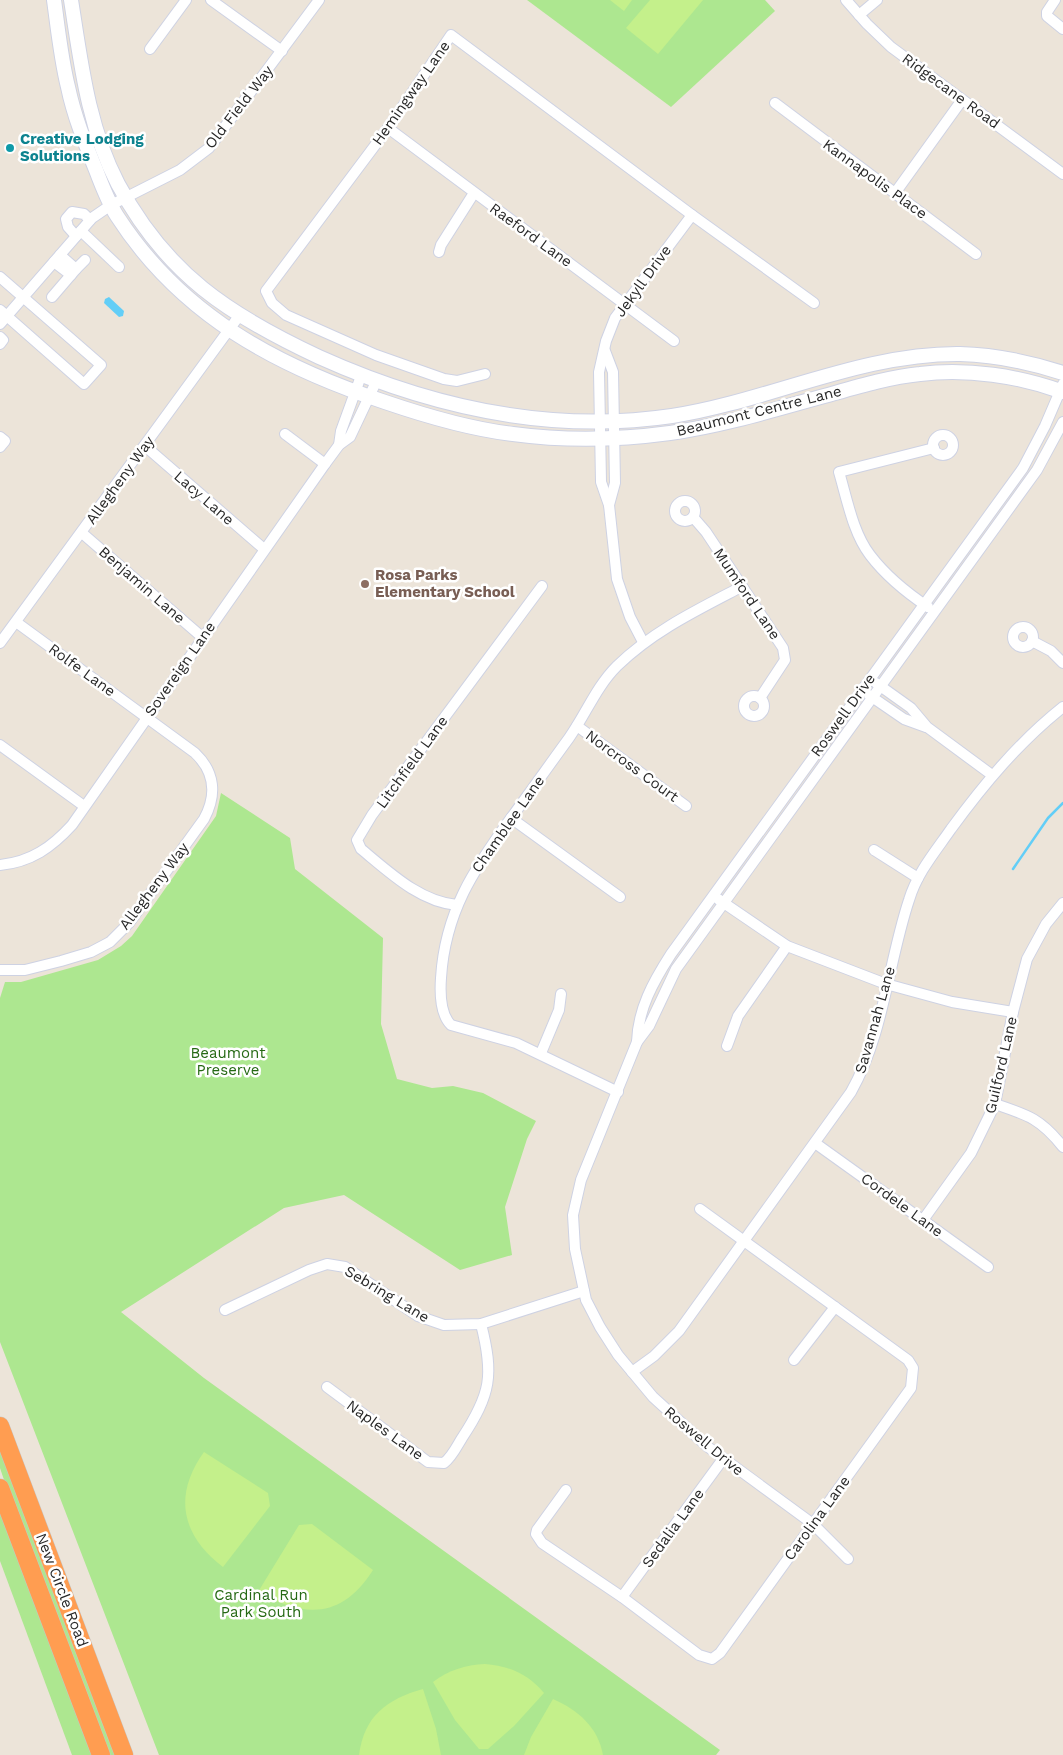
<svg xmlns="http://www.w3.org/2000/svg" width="1063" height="1755" font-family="'Work Sans',sans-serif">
	<rect width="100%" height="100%" fill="#ece4d9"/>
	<g fill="#ade790">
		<path d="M 527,0 L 765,0 L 775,11 L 671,107 Z"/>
		<path d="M 221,793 L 290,838 L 295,869 L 383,938 L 381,1024 L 397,1079 L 432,1088 L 453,1086 L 483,1093 L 536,1121 L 527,1139 L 505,1207 L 512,1255 L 460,1270 L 344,1195 L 284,1208 L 121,1312 L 204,1378 L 720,1750 L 716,1755 L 159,1755 L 0,1342 L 0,998 L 5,982 L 21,982 L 98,960 L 121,946 L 132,936 L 216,816 Z"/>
		<path d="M 0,1441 L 119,1755 L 110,1755 L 3,1477 L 0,1468 Z"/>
		<path d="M 0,1509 L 93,1755 L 72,1755 L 0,1561 Z"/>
	</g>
	<g fill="#c4f08b">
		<path d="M 610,0 L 632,0 L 624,11 Z"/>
		<path d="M 650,0 L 703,0 L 658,54 L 626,28 Z"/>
		<path d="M 204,1452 L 268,1493 L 270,1506 L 223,1567 C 181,1535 173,1495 204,1452 Z"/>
		<path d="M 312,1524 L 373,1570 C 342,1619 305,1618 258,1592 L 299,1525 Z"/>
		<path d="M 485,1664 C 509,1666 528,1674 544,1693 L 514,1726 L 488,1749 L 479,1749 L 455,1720 L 433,1682 C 449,1670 465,1665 485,1664 Z"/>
		<path d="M 423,1689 L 436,1729 L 441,1755 L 359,1755 C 364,1716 387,1699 423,1689 Z"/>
		<path d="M 553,1699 C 578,1710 598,1727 603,1755 L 524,1755 L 531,1737 Z"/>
	</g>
	<path fill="#63cef7" d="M 109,297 L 124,311 L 123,316 L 119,317 L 104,303 L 105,299 Z"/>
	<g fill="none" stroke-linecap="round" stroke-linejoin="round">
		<path stroke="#63cef7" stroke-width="2.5" d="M 1013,869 L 1048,818 L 1063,803"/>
		<g stroke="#ced2e3" stroke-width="12">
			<g id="street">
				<path d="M 211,0 L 282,51"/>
				<path d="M 846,0 L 867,24 L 891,47 L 1063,174"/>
				<path d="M 1055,0 L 1047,12 L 1047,16 L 1063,29"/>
				<path d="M 859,15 L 877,0"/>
				<path d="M 150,49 L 186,0"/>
				<path d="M 775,103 L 976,254"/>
				<path d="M 388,128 L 674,341"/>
				<path d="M 895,193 L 962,100"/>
				<path d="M 81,231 L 119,267"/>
				<path d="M 76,236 L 68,227 L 66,219 L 72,212 L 84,214 L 90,220"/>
				<path d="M 439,252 L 441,245 L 474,193"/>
				<path d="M 60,255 L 76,269 L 85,260"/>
				<path d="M 54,262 L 71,275"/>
				<path d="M 0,277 L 101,365 L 84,384 L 0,310"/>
				<path d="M 52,297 L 76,269"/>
				<path d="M 0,324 L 92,218 L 111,205 L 180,170 L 209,148 L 319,0"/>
				<path d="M 0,337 L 3,340 L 0,344"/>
				<path d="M 605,351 L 613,372 L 615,483 L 609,505"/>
				<path d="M 485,374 L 457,381 L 444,379 L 376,355 L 286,315 L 272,303 L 266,291 L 388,128 L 451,35 L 692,215 L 814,303"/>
				<path d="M 285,434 L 325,464"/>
				<circle cx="943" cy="445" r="10"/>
				<path d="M 0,437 L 5,441 L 0,447"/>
				<path d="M 339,445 L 341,431 L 361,376"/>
				<path d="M 145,446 L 264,549"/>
				<circle cx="685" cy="511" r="10"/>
				<path d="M 693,517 L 706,532 L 783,648 L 785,660 L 760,698"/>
				<path d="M 82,533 L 202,637"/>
				<path d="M 928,607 C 907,593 886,576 870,555 C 853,533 847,499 839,472 L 934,448"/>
				<circle cx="1023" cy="637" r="10"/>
				<path d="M 1032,641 L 1051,651 L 1063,663"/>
				<path d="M 643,642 L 630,617 L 617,579 L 609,505 L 601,482 L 599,372 L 606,341 L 615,318 L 692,215"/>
				<path d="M 0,643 L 239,316"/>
				<path d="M 876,683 L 911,708 L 927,727 L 992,775"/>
				<path d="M 869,695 L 904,719 L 926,727"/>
				<circle cx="754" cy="706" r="10"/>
				<path d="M 577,726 L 686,806"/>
				<path d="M 0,745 L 84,806"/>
				<path d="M 511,818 L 620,897"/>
				<path d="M 874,850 L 918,878"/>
				<path d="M 0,865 C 31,862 52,847 72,825 L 325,464 L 339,445 L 350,437 L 376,382"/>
				<path d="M 718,899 L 787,946 L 886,984 L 952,1002 L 1013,1012"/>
				<path d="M 457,905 C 420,902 389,872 361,849 L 357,840 L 372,815 L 542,586"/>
				<path d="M 0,970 L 25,970 L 61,961 L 91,952 L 110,942 L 129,923 L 204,819 C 217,795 215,772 195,753 L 16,622"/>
				<path d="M 637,1042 C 638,1009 653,982 671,954 L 1023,468 L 1045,426 L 1063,384"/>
				<path d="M 727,1046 L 738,1016 L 787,946"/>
				<path d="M 541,1053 L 559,1010 L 561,994"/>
				<path d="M 618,1092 L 516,1043 L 451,1025 C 440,1014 440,992 441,978 C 445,912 474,869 511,818 C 531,791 550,764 569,738 C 586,714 596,687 617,666 C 653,631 697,610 741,587"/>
				<path d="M 995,1104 C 1028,1115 1041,1119 1063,1147"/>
				<path d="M 815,1143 L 988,1267"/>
				<path d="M 923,1220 L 971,1153 L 995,1104 L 1013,1012 L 1027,959 L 1046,924 L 1063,903"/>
				<path d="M 225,1310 L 309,1270 L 327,1264 L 345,1267 L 418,1316 L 444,1325 L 481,1324 L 584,1291"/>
				<path d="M 794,1360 L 835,1307"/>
				<path d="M 632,1372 L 654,1356 L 679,1331 L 851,1092 C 884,1034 888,963 909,900 C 917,873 935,852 951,829 C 984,784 1019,742 1063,707"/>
				<path d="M 327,1387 L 428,1462 L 444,1463 C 452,1457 457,1446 462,1438 C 491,1394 494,1375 481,1324"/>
				<path d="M 566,1490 L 537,1530 L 536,1534 L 542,1543 L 622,1597 L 699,1655 L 712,1659 L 720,1653 L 911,1388 L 913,1368 L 908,1360 L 700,1209"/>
				<path d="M 848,1559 L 813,1524 L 708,1447 L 653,1397 L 618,1355 L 600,1327 L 586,1300 L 575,1249 L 573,1215 L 581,1180 L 637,1042 L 649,1026 L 676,969 L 1037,470 L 1063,422"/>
				<path d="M 622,1597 L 723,1459"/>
			</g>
		</g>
		<g stroke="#ced2e3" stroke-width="16">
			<g id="secondary">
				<path d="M 54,0 C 58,29 61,59 68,87 C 74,116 85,143 96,170 C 102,186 108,202 117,216 C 181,315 276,366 385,402 C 426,416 469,429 513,434 C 565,441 618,440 670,433 C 726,425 780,408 835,393 C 863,385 891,377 920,374 C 967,368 1019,376 1063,392"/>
				<path d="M 71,0 C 81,63 88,127 118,184 C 166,274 229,315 319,357 C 430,407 550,434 672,416 C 769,401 861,353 960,354 C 996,355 1029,362 1063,373"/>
			</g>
		</g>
		<g stroke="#c7c7c7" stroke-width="19">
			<g id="highway">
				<path d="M 0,1426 L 124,1755"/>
				<path d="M 0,1488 L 101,1755"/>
			</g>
		</g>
		<use href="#street" stroke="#fff" stroke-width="10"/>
		<use href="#secondary" stroke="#fff" stroke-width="14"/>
		<use href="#highway" stroke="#ff9d51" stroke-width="18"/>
	</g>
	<circle fill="#0f9aa8" stroke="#fff" stroke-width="2" cx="10" cy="148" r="5"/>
	<circle fill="#8d6e63" stroke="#fff" stroke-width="2" cx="365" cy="584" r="5"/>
	<g text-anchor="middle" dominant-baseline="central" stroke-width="5" stroke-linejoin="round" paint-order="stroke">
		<g font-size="15" fill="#282828" stroke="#fff">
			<text transform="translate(951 91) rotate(36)">Ridgecane Road</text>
			<text transform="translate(411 93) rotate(-55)">Hemingway Lane</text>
			<text transform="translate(239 107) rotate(-52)">Old Field Way</text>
			<text transform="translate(875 179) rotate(36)">Kannapolis Place</text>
			<text transform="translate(531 235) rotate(36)">Raeford Lane</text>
			<text transform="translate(643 281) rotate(-54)">Jekyll Drive</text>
			<text transform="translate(759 411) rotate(-14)">Beaumont Centre Lane</text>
			<text transform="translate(120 480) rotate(-54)">Allegheny Way</text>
			<text transform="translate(204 498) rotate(41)">Lacy Lane</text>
			<text transform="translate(142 585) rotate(41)">Benjamin Lane</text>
			<text transform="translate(747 594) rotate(56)">Mumford Lane</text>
			<text transform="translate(180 669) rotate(-55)">Sovereign Lane</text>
			<text transform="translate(82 670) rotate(36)">Rolfe Lane</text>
			<text transform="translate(843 715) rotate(-54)">Roswell Drive</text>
			<text transform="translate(412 762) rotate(-54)">Litchfield Lane</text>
			<text transform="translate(632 766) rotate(36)">Norcross Court</text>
			<text transform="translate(508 824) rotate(-55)">Chamblee Lane</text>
			<text transform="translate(154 886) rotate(-53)">Allegheny Way</text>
			<text transform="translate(875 1020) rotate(-74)">Savannah Lane</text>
			<text transform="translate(1001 1065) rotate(-77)">Guilford Lane</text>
			<text transform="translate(902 1205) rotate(36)">Cordele Lane</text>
			<text transform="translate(387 1294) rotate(31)">Sebring Lane</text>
			<text transform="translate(385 1430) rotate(36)">Naples Lane</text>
			<text transform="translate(704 1441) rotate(40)">Roswell Drive</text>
			<text transform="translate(817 1518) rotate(-54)">Carolina Lane</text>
			<text transform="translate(673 1528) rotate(-54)">Sedalia Lane</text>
			<text transform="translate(62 1590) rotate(69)">New Circle Road</text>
		</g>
		<g font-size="15" font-weight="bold" fill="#0d838f" stroke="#fff" text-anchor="start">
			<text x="20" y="139">Creative Lodging<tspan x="20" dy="17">Solutions</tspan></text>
		</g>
		<g font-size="15" font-weight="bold" fill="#785e54" stroke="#fff" text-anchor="start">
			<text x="375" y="575">Rosa Parks<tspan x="375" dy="17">Elementary School</tspan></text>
		</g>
		<g font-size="15" fill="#256914" stroke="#fff">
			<text x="228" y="1053">Beaumont<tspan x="228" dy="17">Preserve</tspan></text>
			<text x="261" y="1595">Cardinal Run<tspan x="261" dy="17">Park South</tspan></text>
		</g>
	</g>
</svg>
